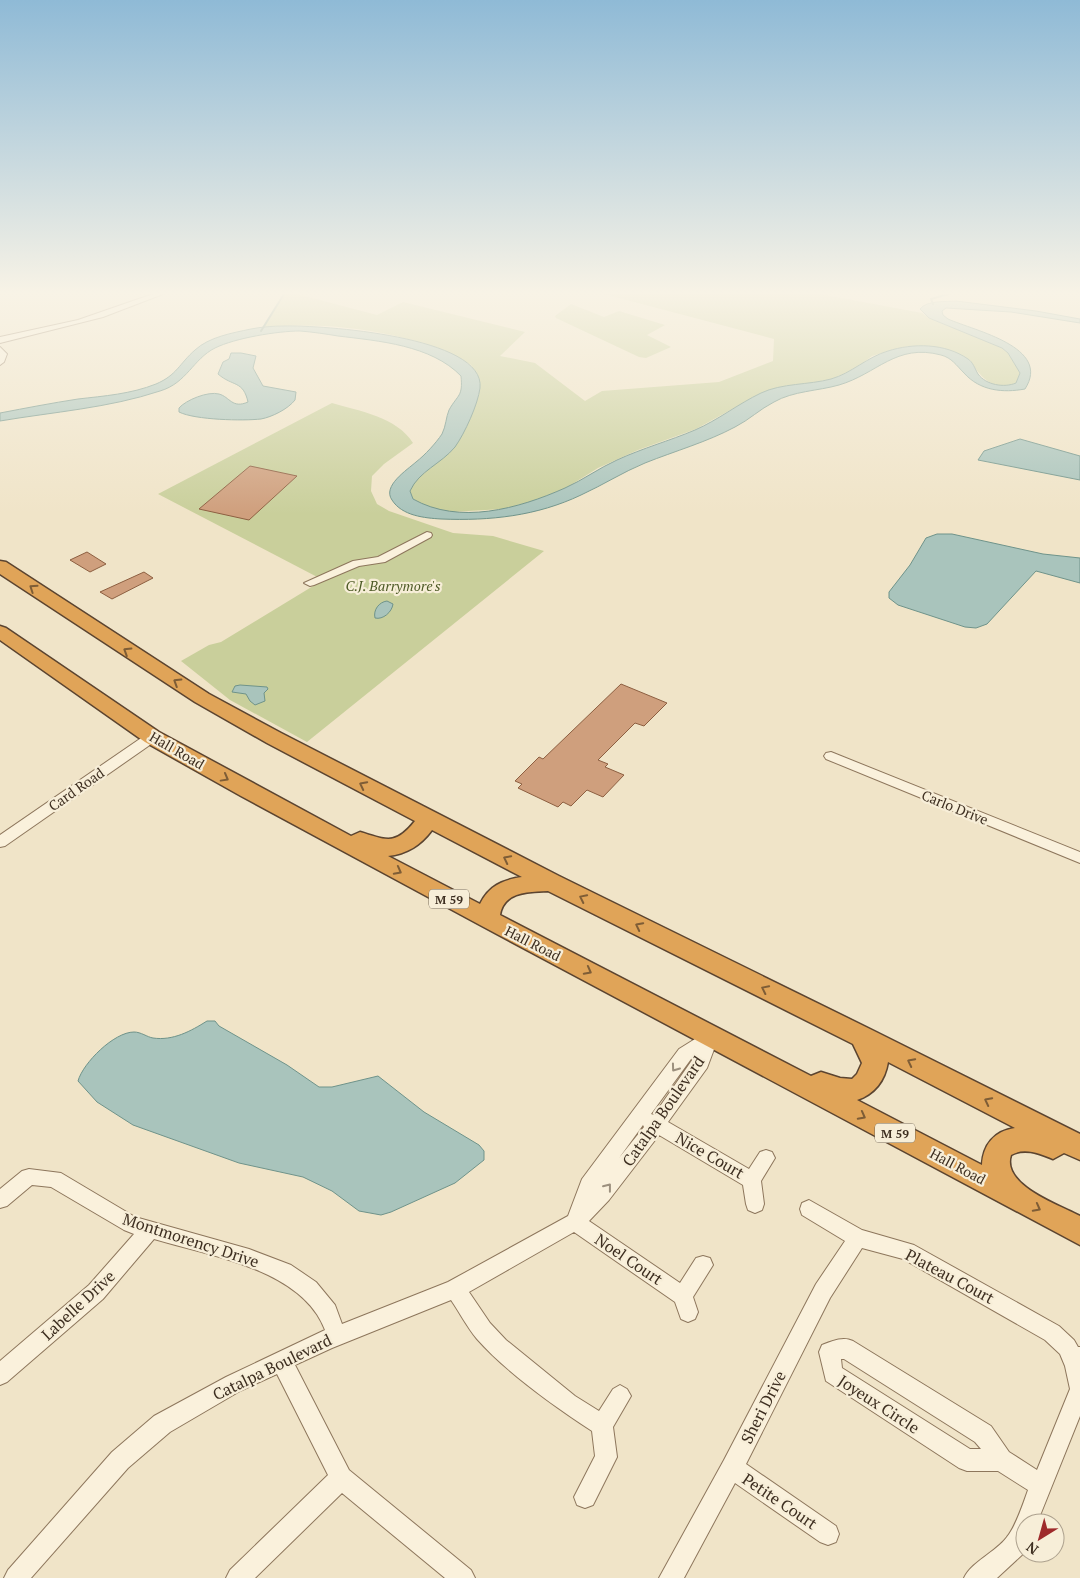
<svg xmlns="http://www.w3.org/2000/svg" width="1080" height="1578" font-family="'PT Serif',serif">
	<rect width="100%" height="100%" fill="#f0e4c8"/>
	<g fill="#c9cf9b">
		<path d="M 284,294 L 297,294 L 377,315 L 403,302 L 525,332 L 500,356 L 535,363 L 585,401 L 602,391 L 719,382 L 773,361 L 774,339 L 604,294 L 820,294 L 922,313 L 929,318 L 1002,348 L 1008,353 L 1020,373 L 1016,383 C 994,393 980,377 970,360 L 934,347 L 908,346 L 888,351 L 872,356 L 856,368 L 832,379 L 763,392 L 696,429 L 638,450 L 598,468 L 566,488 L 533,501 L 503,509 L 451,512 L 427,507 L 413,499 L 410,491 L 414,482 L 454,447 L 474,410 L 480,388 L 471,365 C 417,332 326,320 263,328 Z"/>
		<path d="M 571,304 L 604,317 L 619,311 L 665,325 L 647,335 L 671,347 L 646,358 L 639,357 L 556,318 L 555,316 Z"/>
		<path d="M 332,403 C 359,411 397,417 413,443 L 384,464 L 372,476 L 371,491 L 377,504 L 389,511 L 453,533 L 493,536 L 544,551 L 307,742 L 230,700 L 181,661 L 209,645 L 221,642 L 323,580 L 158,494 Z"/>
	</g>
	<g fill="#a9c4bc" stroke="#6f938a">
		<path d="M 956,301 L 1036,311 L 1080,319 L 1080,323 L 1011,312 L 946,308 L 942,311 L 943,315 L 948,319 C 975,331 1052,347 1025,389 C 1003,393 980,391 964,373 C 956,365 952,358 941,355 C 896,343 877,374 839,385 C 818,391 793,391 774,402 C 760,409 749,420 735,427 C 707,442 675,451 645,463 C 623,472 603,485 581,495 C 537,516 490,521 441,519 C 425,518 402,516 392,500 C 382,486 407,470 416,462 C 425,455 436,443 442,434 C 446,426 446,417 449,410 C 458,394 463,397 461,376 C 431,345 379,341 338,336 C 326,334 313,332 300,331 C 278,331 235,338 215,348 C 193,359 187,383 160,391 C 109,408 53,412 0,421 L 0,413 C 26,408 52,403 78,399 C 104,396 131,394 156,384 C 177,375 179,364 195,350 C 209,337 232,333 251,329 C 261,327 273,326 284,326 C 320,325 486,336 480,388 C 478,404 465,433 455,447 C 441,464 419,471 410,491 L 413,499 C 459,525 518,509 565,488 C 583,480 599,468 617,460 C 643,448 669,441 695,430 C 718,420 738,404 761,393 C 782,383 809,385 831,379 C 852,373 867,357 888,351 C 913,343 945,343 968,359 C 973,362 975,369 978,374 C 986,385 1004,388 1016,383 L 1020,373 L 1008,353 L 1002,348 L 929,318 L 920,309 C 927,300 946,302 956,301 Z"/>
		<path d="M 231,353 L 241,353 L 256,356 L 253,368 L 263,386 L 296,392 L 295,400 C 288,409 272,417 261,419 C 243,421 195,420 179,412 L 179,408 C 186,400 208,391 219,394 C 230,397 232,409 248,402 C 243,380 233,387 218,374 L 223,362 L 229,359 Z"/>
		<path d="M 1020,439 L 1080,456 L 1080,480 L 978,460 L 984,451 Z"/>
		<path d="M 937,534 L 952,534 L 1043,554 L 1080,558 L 1080,583 L 1036,571 L 987,624 L 976,628 L 965,627 L 898,605 L 889,598 L 889,592 L 910,565 L 926,538 Z"/>
		<path d="M 387,601 L 393,604 C 392,612 383,620 375,618 C 373,610 379,602 387,601 Z"/>
		<path d="M 240,685 L 267,687 L 268,689 L 264,693 L 265,701 L 255,705 L 250,701 L 246,694 L 232,692 L 235,686 Z"/>
		<path d="M 207,1021 L 215,1021 L 219,1026 L 287,1065 L 319,1087 L 332,1087 L 378,1076 L 424,1112 L 479,1145 L 484,1151 L 484,1160 L 455,1183 L 391,1212 L 381,1215 L 359,1211 L 332,1191 L 303,1177 L 239,1163 L 133,1125 L 97,1102 L 78,1081 C 83,1063 114,1032 134,1032 C 141,1032 147,1037 153,1038 C 173,1041 191,1031 207,1021 Z"/>
	</g>
	<g fill="none" stroke-linecap="round" stroke-linejoin="round">
		<g stroke="#6f938a" stroke-width="2">
			<path d="M 933,304 L 931,299 L 948,294"/>
			<path d="M 261,331 L 284,294"/>
		</g>
	</g>
	<g fill="#cf9f7d" stroke="#8d5f41">
		<path d="M 250,466 L 297,476 L 249,520 L 199,509 Z"/>
		<path d="M 87,552 L 106,564 L 90,572 L 70,560 Z"/>
		<path d="M 144,572 L 153,578 L 112,599 L 100,592 Z"/>
		<path d="M 621,684 L 667,703 L 644,726 L 635,723 L 598,760 L 608,764 L 605,767 L 624,775 L 603,797 L 587,790 L 571,806 L 563,802 L 558,807 L 518,788 L 522,784 L 515,781 L 539,757 L 543,759 Z"/>
	</g>
	<g fill="none" stroke-linecap="round" stroke-linejoin="round">
		<g stroke="#8d765c" stroke-width="2">
			<g id="minor">
				<path d="M 153,294 L 163,294 L 103,317 L 0,343 L 0,337 L 78,320 Z"/>
				<path d="M 0,347 L 7,354 L 4,362 L 0,365 Z"/>
				<path d="M 427,532 L 431,533 L 432,535 L 431,537 L 385,562 L 359,566 L 314,585 L 310,586 L 304,583 L 353,561 L 378,557 Z"/>
				<path d="M 152,733 L 159,737 L 157,740 L 5,846 L 0,847 L 0,835 L 147,734 Z"/>
				<path d="M 831,752 L 1080,852 L 1080,863 L 826,759 L 824,756 L 826,753 Z"/>
				<path d="M 711,1029 L 717,1031 L 719,1036 L 707,1068 L 668,1122 L 749,1169 L 760,1152 L 766,1150 L 772,1152 L 775,1158 L 761,1181 L 764,1204 L 762,1210 L 755,1213 L 748,1210 L 746,1204 L 743,1185 L 659,1135 L 609,1200 L 589,1221 L 680,1283 L 696,1258 L 703,1256 L 710,1258 L 713,1265 L 693,1297 L 698,1312 L 695,1319 L 688,1322 L 681,1319 L 675,1302 L 574,1232 L 469,1292 L 490,1323 L 506,1340 L 575,1396 L 599,1411 L 613,1389 L 620,1385 L 627,1389 L 631,1396 L 613,1427 L 617,1457 L 593,1505 L 585,1508 L 577,1505 L 574,1497 L 595,1456 L 592,1431 C 554,1406 507,1373 477,1339 C 467,1327 460,1313 451,1300 L 332,1348 L 295,1365 L 349,1470 L 471,1570 L 475,1578 L 445,1578 L 342,1493 L 255,1578 L 226,1578 L 230,1570 L 328,1475 L 277,1374 L 240,1391 L 170,1432 L 128,1468 L 31,1578 L 4,1578 L 8,1570 L 112,1452 L 154,1416 L 226,1377 L 325,1330 C 302,1269 210,1256 154,1239 L 103,1299 L 7,1382 L 0,1385 L 0,1361 L 89,1285 L 134,1234 L 124,1230 L 51,1187 L 32,1185 L 7,1206 L 0,1208 L 0,1189 L 22,1171 L 29,1169 L 61,1173 L 135,1217 L 249,1249 L 291,1265 L 316,1282 L 335,1305 L 342,1324 L 448,1282 L 568,1216 L 582,1179 L 679,1049 ZM 695,1056 L 654,1115 L 651,1114 L 691,1059 ZM 643,1125 L 644,1127 L 619,1158 Z"/>
				<path d="M 809,1200 L 862,1230 L 914,1245 L 1059,1326 L 1074,1340 L 1078,1347 L 1080,1347 L 1080,1416 L 1037,1523 L 1025,1523 L 1024,1553 L 997,1578 L 964,1578 C 971,1562 996,1552 1007,1537 C 1016,1526 1023,1504 1028,1490 L 998,1471 L 967,1471 L 959,1468 L 826,1381 L 819,1352 L 822,1345 C 832,1341 843,1336 853,1341 L 991,1426 L 1009,1452 L 1037,1470 L 1070,1389 L 1065,1366 L 1060,1354 L 1045,1340 L 903,1259 L 862,1248 L 830,1298 L 746,1464 L 836,1526 L 839,1534 L 836,1542 L 828,1545 L 820,1542 L 735,1483 L 684,1578 L 659,1578 L 724,1460 L 816,1284 L 845,1241 L 802,1215 L 800,1209 L 802,1203 ZM 841,1359 L 844,1359 L 975,1442 L 981,1449 L 970,1449 L 842,1368 Z"/>
			</g>
		</g>
		<g stroke="#5b4430" stroke-width="3">
			<path id="highway" d="M 0,561 L 6,562 L 209,694 L 281,733 L 559,876 L 872,1030 L 1080,1134 L 1080,1160 L 1064,1153 L 1053,1159 C 1040,1154 1025,1147 1011,1155 C 1001,1185 1059,1205 1080,1216 L 1080,1245 L 480,925 L 241,796 L 145,742 L 0,640 L 0,626 L 6,628 L 159,732 L 351,836 L 360,832 C 387,840 395,846 415,821 L 267,743 L 195,702 L 0,574 ZM 432,830 L 522,877 C 502,880 489,886 480,904 L 388,856 C 407,854 421,845 432,830 ZM 548,891 L 853,1044 L 862,1063 L 857,1074 L 852,1079 L 840,1078 L 821,1072 L 811,1076 L 500,915 C 504,891 529,892 548,891 ZM 888,1062 L 1015,1128 C 994,1131 983,1145 982,1165 L 857,1100 C 875,1094 885,1080 888,1062 Z"/>
		</g>
		<use href="#minor" fill="#faf1dc" fill-rule="evenodd"/>
		<use href="#highway" fill="#e0a458" fill-rule="evenodd"/>
	</g>
	<defs><path id="oneway-chevron" d="M-2-3.5L2.5 0L-2 3.5" fill="none" stroke-width="1.6" stroke-linecap="round" stroke-linejoin="round" transform="scale(1.25)"/></defs>
	<g stroke="#7e5d36">
		<use href="#oneway-chevron" transform="translate(33 588) rotate(-146)"/>
		<use href="#oneway-chevron" transform="translate(127 651) rotate(-148)"/>
		<use href="#oneway-chevron" transform="translate(177 682) rotate(-148)"/>
		<use href="#oneway-chevron" transform="translate(225 778) rotate(29)"/>
		<use href="#oneway-chevron" transform="translate(363 785) rotate(-153)"/>
		<use href="#oneway-chevron" transform="translate(507 859) rotate(-153)"/>
		<use href="#oneway-chevron" transform="translate(398 871) rotate(28)"/>
		<use href="#oneway-chevron" transform="translate(583 898) rotate(-154)"/>
		<use href="#oneway-chevron" transform="translate(639 926) rotate(-153)"/>
		<use href="#oneway-chevron" transform="translate(588 971) rotate(28)"/>
		<use href="#oneway-chevron" transform="translate(765 989) rotate(-154)"/>
		<use href="#oneway-chevron" transform="translate(911 1062) rotate(-153)"/>
		<use href="#oneway-chevron" transform="translate(988 1101) rotate(-153)"/>
		<use href="#oneway-chevron" transform="translate(862 1116) rotate(28)"/>
		<use href="#oneway-chevron" transform="translate(1037 1208) rotate(28)"/>
	</g>
	<g stroke="#9c907e">
		<use href="#oneway-chevron" transform="translate(675 1068) rotate(126)"/>
		<use href="#oneway-chevron" transform="translate(608 1187) rotate(-52)"/>
	</g>
	<linearGradient id="sky" x2="0" y2="1"><stop stop-color="#8fbad6"/><stop offset="0.57" stop-color="#f8f3e6"/><stop offset="1" stop-color="#f8f3e6" stop-opacity="0"/></linearGradient>
	<rect width="1080" height="514" fill="url(#sky)"/>
	<g text-anchor="middle" dominant-baseline="central" stroke-width="4.5" stroke-linejoin="round" paint-order="stroke">
		<g fill="#f7eed8" stroke="#756857" stroke-width="1">
			<rect x="429" y="889.5" width="40" height="19" rx="4"/>
			<rect x="875" y="1123.5" width="40" height="19" rx="4"/>
		</g>
		<g font-size="12" font-weight="bold" fill="#3d2e20">
			<text x="449" y="899">M 59</text>
			<text x="895" y="1133">M 59</text>
		</g>
		<g font-size="14" font-style="italic" fill="#4d5a26" stroke="#f7eed8">
			<text x="393" y="585">C.J. Barrymore's</text>
		</g>
		<g font-size="14" fill="#3d2e20" stroke="#f7eed8">
			<text transform="translate(177 750) rotate(30)">Hall Road</text>
			<text transform="translate(76 789) rotate(-35)">Card Road</text>
			<text transform="translate(955 807) rotate(22)">Carlo Drive</text>
			<text transform="translate(533 943) rotate(27)">Hall Road</text>
			<text transform="translate(958 1166) rotate(28)">Hall Road</text>
		</g>
		<g font-size="16" fill="#3d2e20" stroke="#f7eed8">
			<text transform="translate(663 1111) rotate(-55)">Catalpa Boulevard</text>
			<text transform="translate(710 1155) rotate(30)">Nice Court</text>
			<text transform="translate(191 1240) rotate(18)">Montmorency Drive</text>
			<text transform="translate(629 1259) rotate(34)">Noel Court</text>
			<text transform="translate(950 1276) rotate(28)">Plateau Court</text>
			<text transform="translate(78 1305) rotate(-43)">Labelle Drive</text>
			<text transform="translate(272 1367) rotate(-26)">Catalpa Boulevard</text>
			<text transform="translate(879 1404) rotate(33)">Joyeux Circle</text>
			<text transform="translate(763 1407) rotate(-63)">Sheri Drive</text>
			<text transform="translate(780 1501) rotate(34)">Petite Court</text>
		</g>
	</g>
	<g transform="translate(1040 1538) rotate(217)"><circle r="24" fill="#f7eed8" stroke="#ada18e"/>
	<path d="M0-4L9 19L0 12L-9 19Z" fill="#9e2a2b"/>
	<text y="-8" font-size="14" font-weight="bold" text-anchor="middle" fill="#3d2e20">N</text>
	</g>
</svg>
